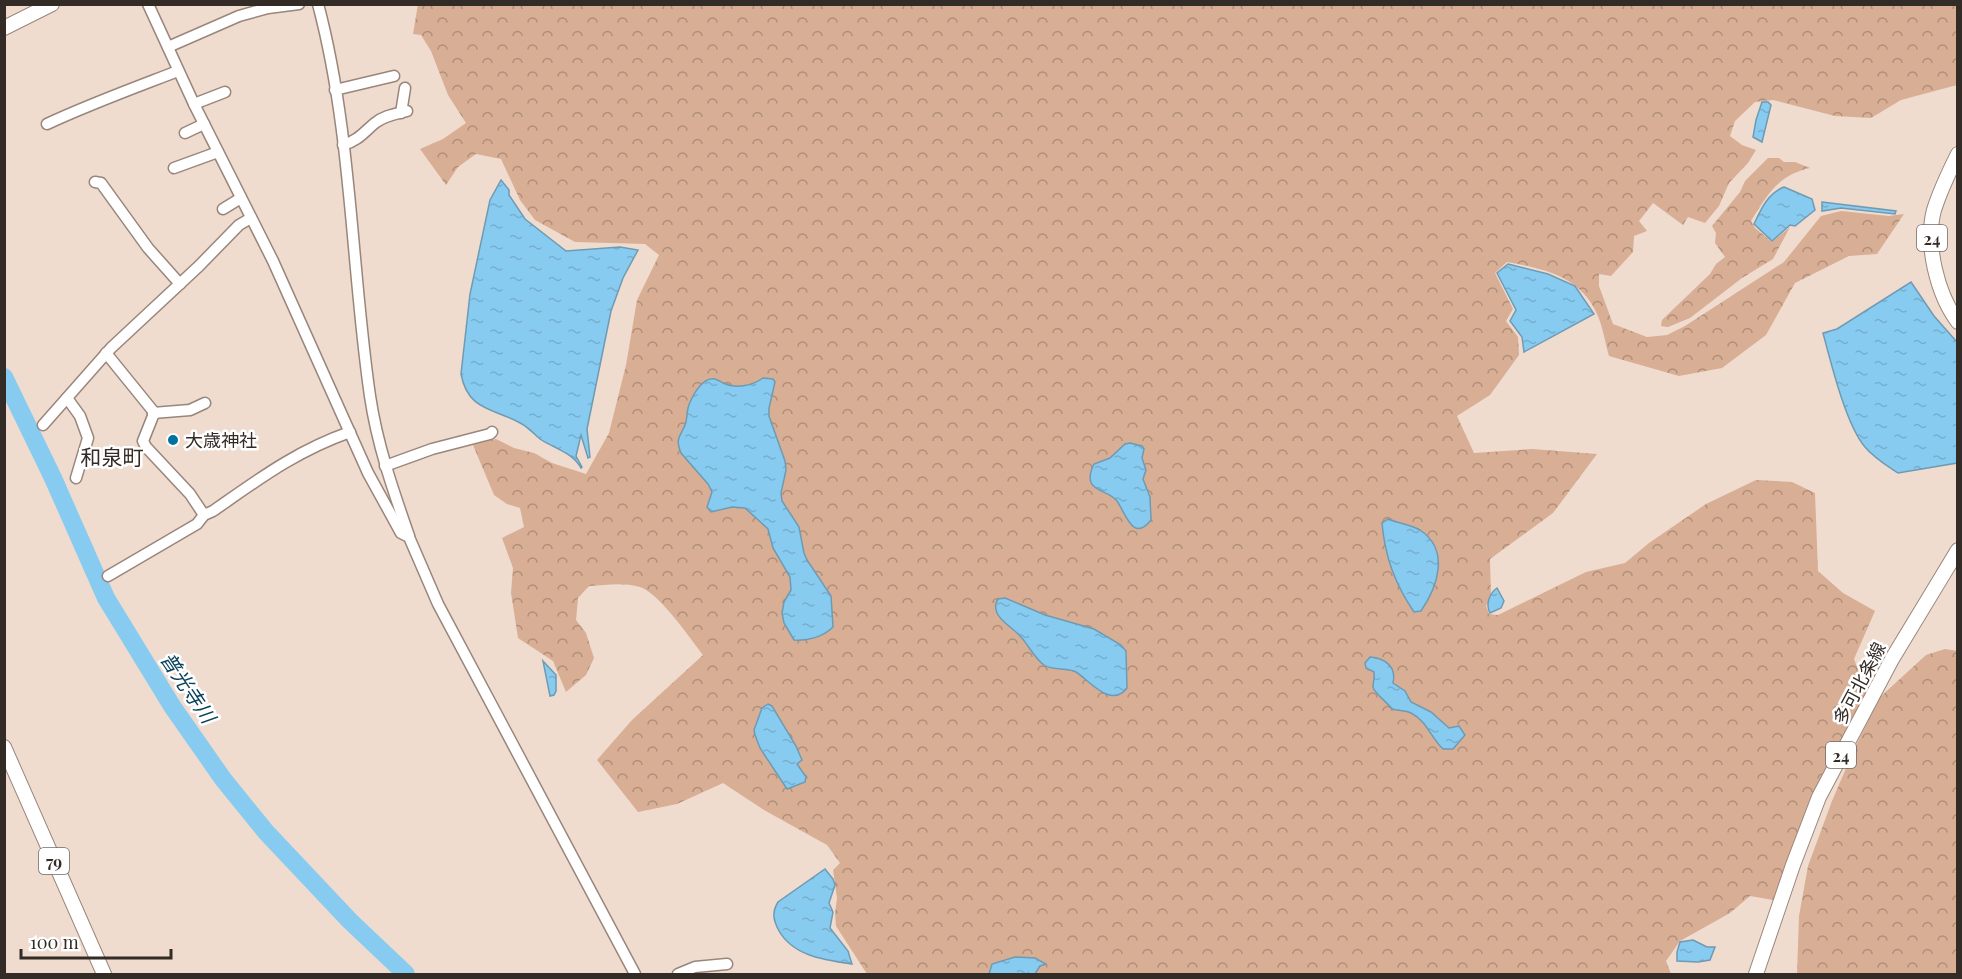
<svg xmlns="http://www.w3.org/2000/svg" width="1962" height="979" font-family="'Playfair Display','Noto Sans JP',serif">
	<defs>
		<pattern id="forest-crowns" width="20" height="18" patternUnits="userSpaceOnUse" patternTransform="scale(1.5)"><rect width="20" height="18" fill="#d8ae95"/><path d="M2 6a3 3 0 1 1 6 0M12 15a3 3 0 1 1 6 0" fill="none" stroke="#b08e79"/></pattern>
		<pattern id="water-ripples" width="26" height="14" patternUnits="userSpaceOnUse" patternTransform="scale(1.5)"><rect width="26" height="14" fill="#88cbf0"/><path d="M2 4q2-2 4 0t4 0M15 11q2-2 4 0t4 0" fill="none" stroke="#76aece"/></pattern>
	</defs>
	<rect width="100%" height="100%" fill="#f0dbcf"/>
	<g fill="url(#forest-crowns)">
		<path d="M 418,4 L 876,4 L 880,6 L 881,4 L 1957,5 L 1957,85 L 1901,100 L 1871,118 L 1835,116 L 1773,100 L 1755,102 L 1735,121 L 1730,136 L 1742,145 L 1756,150 L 1748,163 L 1729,183 L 1719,206 L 1705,223 L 1688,217 L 1683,225 L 1653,203 L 1639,221 L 1647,231 L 1634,236 L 1633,252 L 1611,276 L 1599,274 L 1599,286 L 1613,324 L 1647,337 L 1667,335 L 1685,326 L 1784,262 L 1821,216 L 1841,211 L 1889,216 L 1904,214 L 1877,254 L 1849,256 L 1795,283 L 1766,335 L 1722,368 L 1679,376 L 1609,356 C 1605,342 1603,327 1597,314 C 1580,276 1544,269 1507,262 L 1495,273 L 1513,309 L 1506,321 L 1518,337 L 1519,355 L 1490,395 L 1457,416 L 1474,453 L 1532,449 L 1597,454 L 1553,513 L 1490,559 L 1491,596 L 1486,606 L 1489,614 L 1498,615 L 1586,572 L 1625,563 L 1649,543 L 1706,504 L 1756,480 L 1792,482 L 1815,493 L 1818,571 L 1843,593 L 1875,611 L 1854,659 L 1867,693 L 1795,844 L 1773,900 L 1750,896 L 1730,913 L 1680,941 L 1666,961 L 1671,974 L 867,974 L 836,926 L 835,913 L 837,898 L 833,870 L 840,863 L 827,845 L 764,810 L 723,783 L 677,804 L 638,812 L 597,760 L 632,720 L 703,655 C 690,638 659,593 640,587 C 623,582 606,585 589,586 L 578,598 L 576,620 L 586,633 L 594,658 L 586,675 L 566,692 L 553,661 L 518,638 L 511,593 L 513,568 L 502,538 L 524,527 L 520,508 L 507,504 L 494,495 L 473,445 L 496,439 L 514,448 L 534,453 L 552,463 L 586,474 L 609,433 L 626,365 L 637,300 L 659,255 L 645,244 L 575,242 L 535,220 L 520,200 L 501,159 L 476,154 L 458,167 L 446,185 L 420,149 L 443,139 L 466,123 L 448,95 L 431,51 L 421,35 L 413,34 Z"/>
		<path d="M 1768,158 L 1779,158 L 1784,162 L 1795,162 L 1810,168 C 1778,175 1767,195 1751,221 L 1755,228 L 1772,242 L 1790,227 L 1773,259 L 1742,278 L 1690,318 L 1668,327 L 1661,326 L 1662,320 L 1710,274 L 1716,264 L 1725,257 L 1715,243 L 1716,233 L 1712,226 L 1740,192 L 1745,181 Z"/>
		<path d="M 1945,649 L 1958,651 L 1957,974 L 1797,974 L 1799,916 L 1808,866 L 1832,801 L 1853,752 L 1879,698 L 1926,655 Z"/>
	</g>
	<g fill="url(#water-ripples)" stroke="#6e9bb3" stroke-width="1.5">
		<path d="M 1762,102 L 1768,102 L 1771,105 L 1762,142 L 1753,137 L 1756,120 Z"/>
		<path d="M 501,180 L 509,190 L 509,195 L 525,219 L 566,251 L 620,247 L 638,250 L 623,278 L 611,311 L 587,429 L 590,457 L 588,458 L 581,435 L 576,456 L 582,467 L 581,468 C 572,452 555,449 540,439 C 534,434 529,428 522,424 C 495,408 468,412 461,374 L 470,294 L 490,200 Z"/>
		<path d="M 1784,187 L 1812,199 L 1815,210 L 1795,226 L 1790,225 L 1772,241 L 1754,224 C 1761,209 1768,193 1784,187 Z"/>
		<path d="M 1822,202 L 1896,211 L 1895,214 L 1841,208 L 1822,211 Z"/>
		<path d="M 1508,264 L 1548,274 L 1575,286 L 1594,314 L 1524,352 L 1522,337 L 1510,321 L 1516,310 L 1497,273 Z"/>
		<path d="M 1911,282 L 1934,316 L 1957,342 L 1957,463 L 1898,473 C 1886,465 1874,458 1865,447 C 1846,425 1831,363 1823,333 L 1837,329 Z"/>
		<path d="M 763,378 L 773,379 L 775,382 L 769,408 L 769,416 L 785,461 L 786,470 L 781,493 L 782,501 L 799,527 L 804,553 L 807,560 L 831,596 L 833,627 C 823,637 808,641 794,640 L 784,623 L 782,613 L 784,602 L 791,590 L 790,577 L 773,548 L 768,529 L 745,508 L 732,507 L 711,512 L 707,507 L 712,492 L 708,484 L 681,453 C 674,436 682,436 686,422 C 687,417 687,413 688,408 C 691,398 702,376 715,379 C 716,379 721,382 723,383 C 736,389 752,386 763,378 Z"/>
		<path d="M 1130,443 L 1142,446 L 1144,449 L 1142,458 L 1146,470 L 1143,479 L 1150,497 L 1151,520 C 1133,543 1126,514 1117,501 C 1107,488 1080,493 1094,464 L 1110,458 L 1125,444 Z"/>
		<path d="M 1388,519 C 1398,523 1411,525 1420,530 C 1450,550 1438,586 1421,611 L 1414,612 C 1395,584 1385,557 1382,523 Z"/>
		<path d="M 1497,588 L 1504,601 L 1501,608 L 1490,613 C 1485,604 1490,593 1497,588 Z"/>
		<path d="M 1005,598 L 1045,615 L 1094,629 L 1121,645 L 1126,651 L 1127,688 C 1111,709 1090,681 1076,672 C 1067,667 1053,671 1044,665 C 1034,658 1028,644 1020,636 C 1013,628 1001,622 997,613 C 995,607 995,604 998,599 Z"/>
		<path d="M 1370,657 C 1385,658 1397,667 1393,683 L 1405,691 L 1411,702 L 1431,712 L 1449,728 L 1459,726 L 1465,735 L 1453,749 L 1443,749 C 1431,738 1427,721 1411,713 C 1406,710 1398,711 1392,709 C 1388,703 1373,692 1373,687 C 1373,682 1375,677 1374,672 L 1366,668 L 1365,663 Z"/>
		<path d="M 543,661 L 556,675 L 556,691 L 554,695 L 550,696 Z"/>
		<path d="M 768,704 L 772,706 L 796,746 L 802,760 L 797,764 L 806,777 L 805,782 L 787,789 L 760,748 L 755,735 L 754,730 L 762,708 Z"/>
		<path d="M 825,869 L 833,879 L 835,885 L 829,903 L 833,912 L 830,928 L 848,951 L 852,964 C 824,960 792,956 778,929 C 773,919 772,912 778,902 Z"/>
		<path d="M 1693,940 L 1707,947 L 1715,947 L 1710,960 L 1698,962 L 1677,961 L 1677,952 L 1680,942 Z"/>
		<path d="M 1015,957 L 1035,958 L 1046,964 L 1040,966 L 1035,974 L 989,974 L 992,964 Z"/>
	</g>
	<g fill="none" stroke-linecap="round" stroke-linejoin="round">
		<path stroke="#88cbf0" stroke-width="18" d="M 4,377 L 53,478 L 106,598 L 172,706 L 223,779 L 266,832 L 350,921 L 406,974"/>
		<g stroke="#99867b" stroke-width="13">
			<g id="minor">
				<path d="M 148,4 L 194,104 L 273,261 L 368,473 L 401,533 L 409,537 L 438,604 L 635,974"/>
				<path d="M 318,4 C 352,132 351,266 370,396 C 377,444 393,490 409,536"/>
				<path d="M 168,47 L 239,16 L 268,8 L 299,4"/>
				<path d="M 335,90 L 394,76"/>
				<path d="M 194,104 L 225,92"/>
				<path d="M 401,113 L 405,88"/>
				<path d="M 47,124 C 90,104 134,88 178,71"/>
				<path d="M 185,133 L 204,124"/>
				<path d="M 343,145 C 358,141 364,132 375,123 C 385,115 396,114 407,111"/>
				<path d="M 174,168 L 218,152"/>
				<path d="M 95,182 L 101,183 L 148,248 L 180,284"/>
				<path d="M 223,209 L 241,198"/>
				<path d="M 106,353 L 153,411 L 153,416 L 143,441 L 146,447 L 190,494 L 204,515"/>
				<path d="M 67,398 L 80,416 L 88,438 L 76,478"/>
				<path d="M 153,413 L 190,410 L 205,403"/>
				<path d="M 43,425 L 111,348 L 199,266 L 239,225 L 251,218"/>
				<path d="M 385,466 L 432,449 L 490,434 L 492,432"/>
				<path d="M 108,576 L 197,524 L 204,515 L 213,511 C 259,479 296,451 350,432"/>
				<path d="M 678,974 L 695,967 L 727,964"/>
			</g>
		</g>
		<g stroke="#99867b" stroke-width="16">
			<g id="major">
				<path d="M 4,28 L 52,4"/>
				<path d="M 1958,154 C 1949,172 1940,191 1934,210 C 1925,244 1937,294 1958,322"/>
				<path d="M 4,747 L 104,974"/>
				<path d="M 1756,974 L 1793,865 L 1819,797 L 1892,659 L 1958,550"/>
			</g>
		</g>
		<use href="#minor" stroke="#fff" stroke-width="10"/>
		<use href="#major" stroke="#fff" stroke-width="14"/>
	</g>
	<circle fill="#01719d" stroke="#fff" stroke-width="2" cx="173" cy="440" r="6"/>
	<g text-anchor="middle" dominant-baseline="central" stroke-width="5" stroke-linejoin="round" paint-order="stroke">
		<g fill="#fff" stroke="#706b67" stroke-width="1.5">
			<rect x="1917" y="225" width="30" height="26" rx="4.5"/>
			<rect x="1826" y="742" width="30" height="26" rx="4.5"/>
			<rect x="39" y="848" width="30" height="26" rx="4.5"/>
		</g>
		<g font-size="16" font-weight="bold" fill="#332b26">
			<text x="1932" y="238">24</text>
			<text x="1841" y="755">24</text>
			<text x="54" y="861">79</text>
		</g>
		<g font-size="18" fill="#332b26" stroke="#fff" text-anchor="start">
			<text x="185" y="440">大歳神社</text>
		</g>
		<g font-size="18" fill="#332b26" stroke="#fff">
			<text transform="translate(1859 683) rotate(-62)">多可北条線</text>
		</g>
		<g font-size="20" font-style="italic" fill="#09425b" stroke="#fff">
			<text transform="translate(189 687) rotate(56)">普光寺川</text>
		</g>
		<g font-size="21" fill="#332b26" stroke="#fff">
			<text x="112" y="456">和泉町</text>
		</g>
	</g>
	<rect width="1962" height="979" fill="none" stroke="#332b26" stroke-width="12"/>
	<path d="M21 949v9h150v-9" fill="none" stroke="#332b26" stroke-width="3"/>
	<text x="30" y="949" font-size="18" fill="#332b26" stroke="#ffffff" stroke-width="4.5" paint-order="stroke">100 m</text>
</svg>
